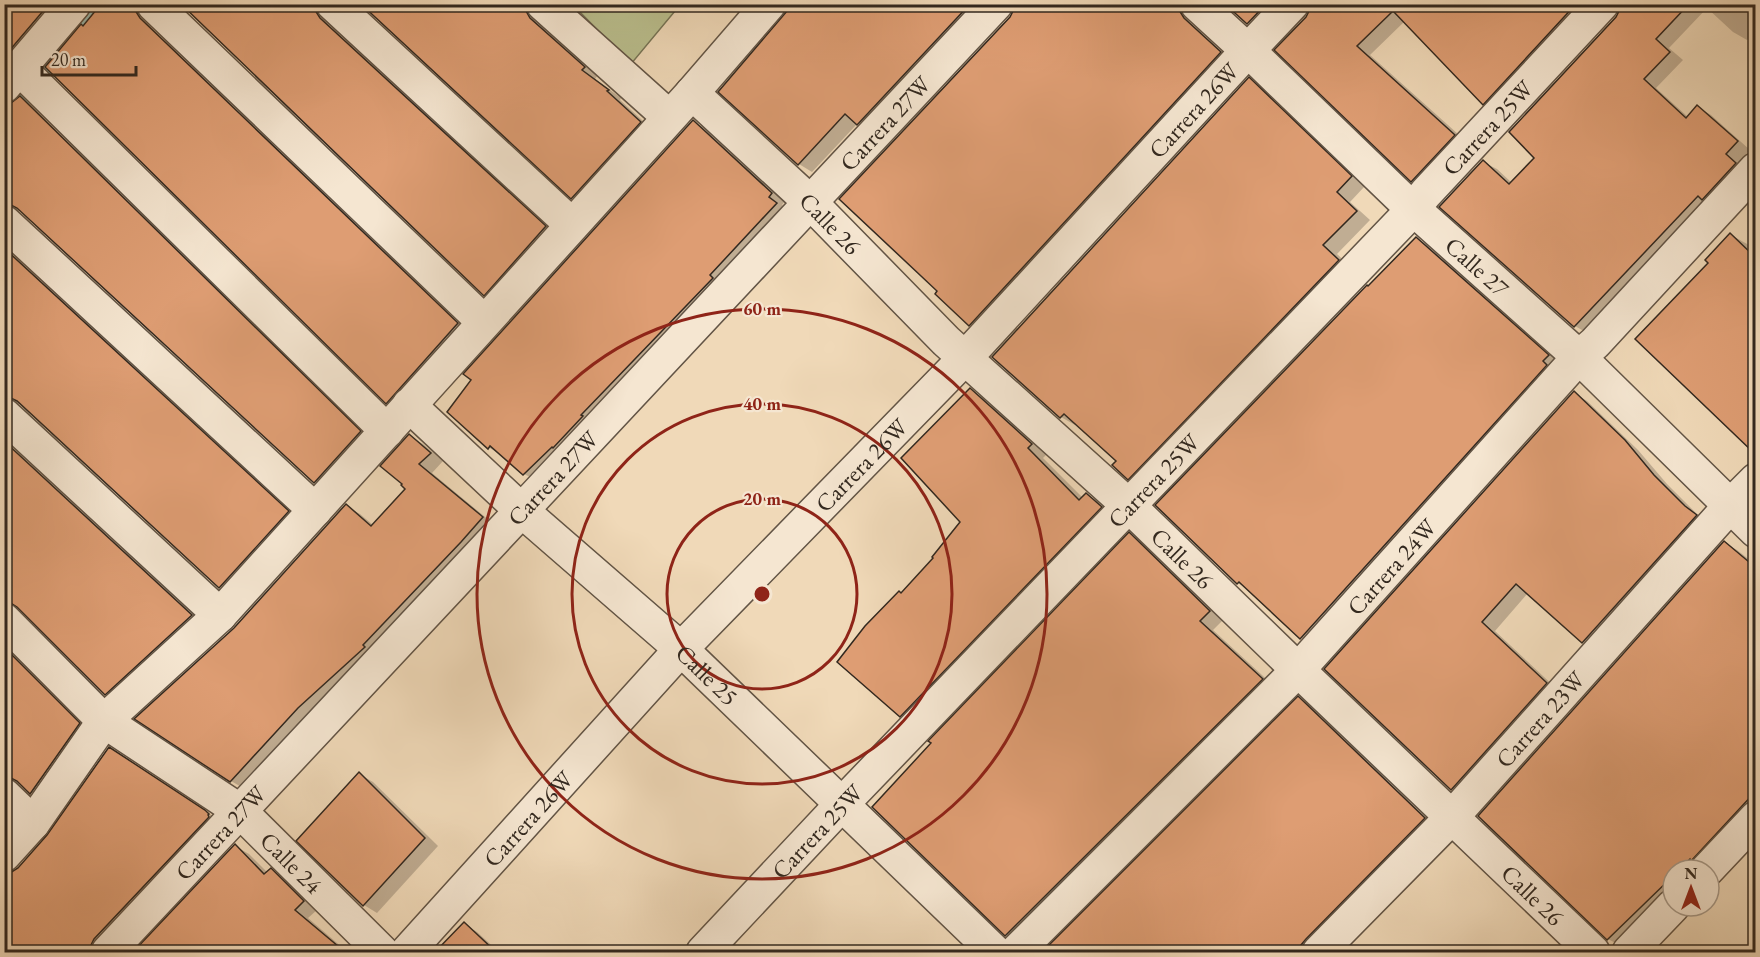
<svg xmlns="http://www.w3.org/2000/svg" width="1760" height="957" font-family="'EB Garamond',serif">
	<rect width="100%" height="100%" fill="#f0d9b8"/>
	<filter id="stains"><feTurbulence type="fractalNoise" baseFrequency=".00333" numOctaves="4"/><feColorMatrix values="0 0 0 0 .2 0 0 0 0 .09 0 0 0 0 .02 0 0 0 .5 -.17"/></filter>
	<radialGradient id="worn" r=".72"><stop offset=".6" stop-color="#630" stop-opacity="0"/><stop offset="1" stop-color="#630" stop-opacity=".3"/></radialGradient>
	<path fill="#babf8e" stroke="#767456" stroke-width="1.5" d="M 573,5 L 680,5 L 631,64 Z"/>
	<g fill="#0003">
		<path d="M 8,4 L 69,4 L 4,80 L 4,9 Z"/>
		<path d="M 94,4 L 150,4 L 471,332 L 400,410 L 387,402 L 47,67 L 90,17 L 94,8 Z"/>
		<path d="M 183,4 L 330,4 L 328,18 L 334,27 L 559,235 L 498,302 L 484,294 Z"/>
		<path d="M 363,4 L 525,4 L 526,6 L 524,9 L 539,20 L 544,27 L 598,75 L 595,79 L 621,98 L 620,100 L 653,130 L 586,205 L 572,197 Z"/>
		<path d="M 795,4 L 991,4 L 872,131 L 858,123 L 812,172 L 799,164 Z"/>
		<path d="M 1016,4 L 1194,4 L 1193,19 L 1198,27 L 1234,60 L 984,333 L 970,325 L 1011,18 Z"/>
		<path d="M 1227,4 L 1287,4 L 1261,31 L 1248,23 Z"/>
		<path d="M 1312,4 L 1597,4 L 1497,111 L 1484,103 L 1405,21 L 1370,55 L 1468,143 L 1426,188 L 1412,180 L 1307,18 L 1312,9 Z"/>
		<path d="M 1622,4 L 1756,4 L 1756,30 L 1747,40 L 1733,32 L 1707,8 L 1669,48 L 1683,60 L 1656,88 L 1688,117 L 1698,107 L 1711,115 L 1750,150 L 1738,163 L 1748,172 L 1589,334 L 1575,326 L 1441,207 L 1483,162 L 1497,169 L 1512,183 L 1536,158 L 1617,17 Z"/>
		<path d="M 1249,79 L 1264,87 L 1365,186 L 1350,202 L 1370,220 L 1337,254 L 1353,269 L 1143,487 L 1129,478 L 1118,461 L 1077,424 L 1075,425 L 1061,417 Z"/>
		<path d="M 21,98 L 34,105 L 373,440 L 328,490 L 315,482 L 22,211 L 13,211 L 4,217 L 4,106 L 11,105 Z"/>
		<path d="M 693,122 L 707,129 L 785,201 L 782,205 L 789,212 L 538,481 L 524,474 L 502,455 L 488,447 Z"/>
		<path d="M 1731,235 L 1756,249 L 1756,449 L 1746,444 L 1710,263 Z"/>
		<path d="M 1416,238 L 1430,246 L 1561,364 L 1315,646 L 1301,638 L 1252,592 L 1238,583 Z"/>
		<path d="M 4,245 L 301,520 L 233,595 L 220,587 L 22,404 L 13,404 L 4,410 Z"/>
		<path d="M 970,390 L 986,399 L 1047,454 L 1043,458 L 1083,498 L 1086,494 L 1103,504 L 1117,517 L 917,725 L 901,715 L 902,595 L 936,558 L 962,522 Z"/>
		<path d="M 1574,393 L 1587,401 L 1638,450 L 1667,484 L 1698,515 L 1709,523 L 1596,650 L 1583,642 L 1528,593 L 1495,631 L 1559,691 L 1465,797 L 1452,789 L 1326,669 Z"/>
		<path d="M 409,436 L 423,444 L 443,461 L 432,473 L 496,526 L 245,789 L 231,781 L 235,629 L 346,506 L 360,514 L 373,525 L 407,489 Z"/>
		<path d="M 4,438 L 205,623 L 119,702 L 106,694 L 21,609 L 14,609 L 4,614 Z"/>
		<path d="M 1129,534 L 1144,542 L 1223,620 L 1213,630 L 1276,688 L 1021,943 L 1006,935 L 874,807 Z"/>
		<path d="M 1724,543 L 1737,550 L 1756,565 L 1756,811 L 1699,870 L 1673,870 L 1673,896 L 1621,946 L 1608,939 Z"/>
		<path d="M 4,643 L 92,732 L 44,801 L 31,793 L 22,784 L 13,784 L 4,789 Z"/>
		<path d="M 1299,698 L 1313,706 L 1438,826 L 1315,952 L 1044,952 Z"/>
		<path d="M 123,757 L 219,820 L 105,952 L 4,952 L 4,875 L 10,874 L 19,869 Z"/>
		<path d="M 359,774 L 373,782 L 438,846 L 377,913 L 364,905 Z"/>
		<path d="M 4,818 L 20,832 L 4,849 Z"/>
		<path d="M 235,846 L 249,854 L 268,873 L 271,870 L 285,878 L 317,910 L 308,918 L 344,949 L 343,951 L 345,952 L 135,952 Z"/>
		<path d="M 464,924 L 477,932 L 499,952 L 437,952 Z"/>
	</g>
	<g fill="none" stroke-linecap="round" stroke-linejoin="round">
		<path stroke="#9abab0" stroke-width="33" d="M 4,107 L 97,4"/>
	</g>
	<g fill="#de9d73" stroke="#32281f" stroke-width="1.5">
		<path d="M 4,4 L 49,4 L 4,57 Z"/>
		<path d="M 101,4 L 135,4 L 135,10 L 140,18 L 458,323 L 386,404 L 45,67 L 81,24 L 83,26 Z"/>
		<path d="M 181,4 L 315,4 L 315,10 L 320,18 L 546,226 L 484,296 Z"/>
		<path d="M 361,4 L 517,4 L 526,11 L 530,18 L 585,67 L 582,70 L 609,90 L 607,91 L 641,122 L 571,199 Z"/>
		<path d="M 793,4 L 970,4 L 857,125 L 845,114 L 798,165 L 718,92 Z"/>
		<path d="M 1014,4 L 1179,4 L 1179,10 L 1184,18 L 1221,52 L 969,326 L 935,294 L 937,291 L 839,199 L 1010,17 L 1014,9 Z"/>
		<path d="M 1225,4 L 1266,4 L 1247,24 Z"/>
		<path d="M 1310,4 L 1576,4 L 1483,105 L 1393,11 L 1357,46 L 1455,135 L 1411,182 L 1274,50 L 1306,17 L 1310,9 Z"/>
		<path d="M 1620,4 L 1689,4 L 1656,39 L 1670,52 L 1644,79 L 1686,118 L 1697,105 L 1738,141 L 1726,154 L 1736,163 L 1702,200 L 1698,196 L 1574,327 L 1439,207 L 1483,160 L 1509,184 L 1534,158 L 1509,132 L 1616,17 L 1620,9 Z"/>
		<path d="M 1249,77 L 1352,176 L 1337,192 L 1357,211 L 1323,245 L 1339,260 L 1128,480 L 1112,465 L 1116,461 L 1064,414 L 1060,418 L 992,357 Z"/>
		<path d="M 20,96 L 361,431 L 314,483 L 17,208 L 9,204 L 4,204 L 4,104 L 11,103 Z"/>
		<path d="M 693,120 L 772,193 L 769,197 L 777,203 L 710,275 L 713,278 L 581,415 L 583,416 L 553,448 L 552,447 L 523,475 L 490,446 L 488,449 L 447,412 L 471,380 L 463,374 Z"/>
		<path d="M 1730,233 L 1755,257 L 1755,454 L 1635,339 L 1708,263 L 1705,260 Z"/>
		<path d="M 1416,237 L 1549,355 L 1543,361 L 1547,365 L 1300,639 L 1239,582 L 1237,584 L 1155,505 L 1367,285 L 1368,286 Z"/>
		<path d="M 4,248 L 289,511 L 219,588 L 17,401 L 4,395 Z"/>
		<path d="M 970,388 L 1032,444 L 1028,448 L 1079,500 L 1086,493 L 1102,507 L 900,717 L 837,662 L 865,626 L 899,591 L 901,593 L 933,558 L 932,557 L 960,522 L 901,458 Z"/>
		<path d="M 1574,391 L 1625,440 L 1654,475 L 1685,506 L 1697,515 L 1582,643 L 1516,584 L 1482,622 L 1547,683 L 1451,790 L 1324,669 Z"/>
		<path d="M 409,434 L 431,453 L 419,464 L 483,517 L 461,542 L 363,645 L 365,647 L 298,708 L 230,782 L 134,719 L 234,628 L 346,504 L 371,526 L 405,489 L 401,485 L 402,484 L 380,466 Z"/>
		<path d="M 4,441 L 192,615 L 105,695 L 17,607 L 9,602 L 4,602 Z"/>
		<path d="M 1129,532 L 1210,611 L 1200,621 L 1263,679 L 1005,936 L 872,807 L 931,743 L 928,741 Z"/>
		<path d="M 1724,541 L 1755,567 L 1755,792 L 1691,861 L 1690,859 L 1679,870 L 1673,870 L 1673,876 L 1607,940 L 1478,816 Z"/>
		<path d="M 4,647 L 80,723 L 30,794 L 17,781 L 9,777 L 4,777 Z"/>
		<path d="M 1298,696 L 1425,818 L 1306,939 L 1295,952 L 1042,952 Z"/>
		<path d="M 109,747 L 205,810 L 209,814 L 208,815 L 209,817 L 94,939 L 90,947 L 90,952 L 4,952 L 4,873 L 10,873 L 18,868 L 47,835 Z"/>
		<path d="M 359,772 L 425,838 L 363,906 L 296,841 Z"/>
		<path d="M 235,844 L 264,874 L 271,868 L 304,901 L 295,910 L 345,952 L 133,952 Z"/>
		<path d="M 464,922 L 496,952 L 435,952 Z"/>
	</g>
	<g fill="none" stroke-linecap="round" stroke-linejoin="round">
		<g stroke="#625445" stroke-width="36">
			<g id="minor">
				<path d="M 153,4 L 484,322"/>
				<path d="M 333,4 L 572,225"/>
				<path d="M 543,4 L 669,117"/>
				<path id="s1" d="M 1197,4 L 1258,60 L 1400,197 L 1579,357 L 1756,531"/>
				<path d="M 20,69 L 387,431"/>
				<path d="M 4,86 L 74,4"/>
				<path id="s2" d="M 692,93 L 810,202 L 946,341 L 1128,505 L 1298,670 L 1593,952"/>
				<path d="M 4,222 L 315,510"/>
				<path id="s3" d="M 409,405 L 521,510 L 681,649 L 995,952"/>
				<path d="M 4,415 L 220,615"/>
				<path id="s4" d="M 4,620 L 104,721 L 240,811 L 382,952"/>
				<path d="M 4,795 L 33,823"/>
				<path d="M 4,855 L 33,823 L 104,721 L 220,615 L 692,93 L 769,4"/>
				<path d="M 1707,870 L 1756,818"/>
				<path id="s5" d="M 108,952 L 996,4"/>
				<path id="s6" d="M 407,952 L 681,649 L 965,358 L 1238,61 L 1292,4"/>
				<path id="s7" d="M 703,952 L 842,804 L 1405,218 L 1426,193 L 1602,4"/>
				<path id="s8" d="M 1016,952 L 1298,670 L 1579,357 L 1595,343 L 1756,169"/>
				<path id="s9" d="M 1319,952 L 1452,817 L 1730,506 L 1756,480"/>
				<path d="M 1629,952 L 1673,906"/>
			</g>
		</g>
		<use href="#minor" stroke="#f5e6d1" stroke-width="33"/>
	</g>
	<g fill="none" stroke="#8f2418" stroke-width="3">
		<circle cx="762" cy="594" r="95"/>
		<circle cx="762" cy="594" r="190"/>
		<circle cx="762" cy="594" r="285"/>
	</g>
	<g text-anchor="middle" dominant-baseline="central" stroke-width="4.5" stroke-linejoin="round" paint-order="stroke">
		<g font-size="24" fill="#32281f" stroke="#f5e6d1">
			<text stroke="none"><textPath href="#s6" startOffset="1152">Carrera 26W</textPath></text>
			<text stroke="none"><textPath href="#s5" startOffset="1136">Carrera 27W</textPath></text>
			<text stroke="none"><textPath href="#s7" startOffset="1138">Carrera 25W</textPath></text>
			<text stroke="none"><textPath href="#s2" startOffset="190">Calle 26</textPath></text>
			<text stroke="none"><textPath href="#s1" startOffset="384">Calle 27</textPath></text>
			<text stroke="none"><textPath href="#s6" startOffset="666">Carrera 26W</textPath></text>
			<text stroke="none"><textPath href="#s5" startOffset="650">Carrera 27W</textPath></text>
			<text stroke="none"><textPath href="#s7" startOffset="652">Carrera 25W</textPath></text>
			<text stroke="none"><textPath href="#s2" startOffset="676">Calle 26</textPath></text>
			<text stroke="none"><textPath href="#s8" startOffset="538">Carrera 24W</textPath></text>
			<text stroke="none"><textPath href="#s3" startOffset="402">Calle 25</textPath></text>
			<text stroke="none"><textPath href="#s9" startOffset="321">Carrera 23W</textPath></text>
			<text stroke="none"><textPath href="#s6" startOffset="180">Carrera 26W</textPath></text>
			<text stroke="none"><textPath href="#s7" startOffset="166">Carrera 25W</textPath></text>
			<text stroke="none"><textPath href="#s5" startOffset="164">Carrera 27W</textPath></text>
			<text stroke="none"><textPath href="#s4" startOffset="378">Calle 24</textPath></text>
			<text stroke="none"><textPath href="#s2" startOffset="1162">Calle 26</textPath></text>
		</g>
	</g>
	<circle cx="762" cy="594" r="9" fill="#8f2418" stroke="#f5e6d1" stroke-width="3"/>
	<g font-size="18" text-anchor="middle" font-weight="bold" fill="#8f2418" stroke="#f5e6d1" stroke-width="4.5" stroke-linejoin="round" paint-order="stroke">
		<text x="762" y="315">60 m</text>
		<text x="762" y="410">40 m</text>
		<text x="762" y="505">20 m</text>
	</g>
	<rect width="1760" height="957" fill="none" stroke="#f0d9b8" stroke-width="24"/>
	<rect x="6" y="6" width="1748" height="945" fill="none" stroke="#32281f" stroke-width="3"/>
	<rect x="12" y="12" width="1736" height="933" fill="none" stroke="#32281f" stroke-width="1.5"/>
	<g transform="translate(1691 888)"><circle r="28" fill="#f5e6d1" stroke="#a79a8a" stroke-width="1.5"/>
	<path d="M0-4.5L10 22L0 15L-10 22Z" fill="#8f2418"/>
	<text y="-9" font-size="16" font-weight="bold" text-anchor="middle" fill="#32281f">N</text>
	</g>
	<path d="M42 66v9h94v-9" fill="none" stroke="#32281f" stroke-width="3"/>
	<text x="51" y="66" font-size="18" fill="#32281f" stroke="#f5e6d1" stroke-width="4.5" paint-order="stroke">20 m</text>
	<rect width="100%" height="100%" filter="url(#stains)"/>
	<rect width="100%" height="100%" fill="url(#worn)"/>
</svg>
